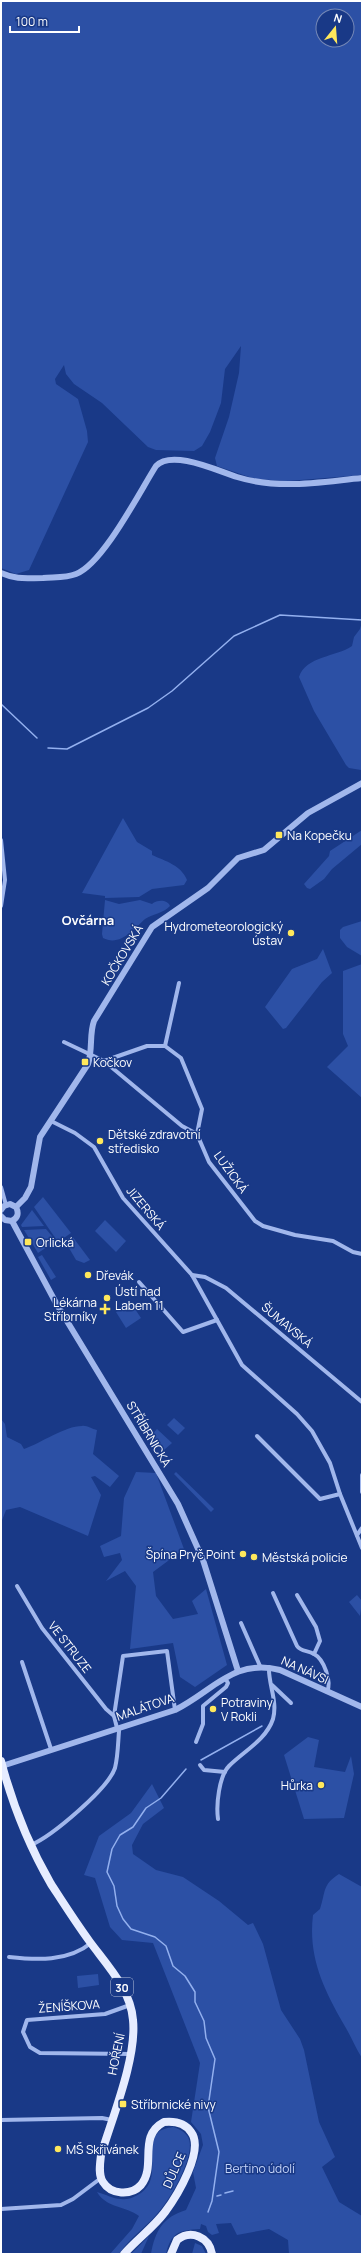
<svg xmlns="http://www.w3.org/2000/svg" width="363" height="2255" font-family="Manrope,sans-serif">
	<rect width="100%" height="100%" fill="#193987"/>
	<g fill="#2c50a5" fill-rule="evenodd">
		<path d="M 1,1 L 362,1 L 362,475 L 288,481 L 255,479 L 217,466 L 215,458 L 229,417 L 239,373 L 241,346 L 225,369 L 221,403 L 210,432 L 202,446 L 194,451 L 156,450 L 148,447 L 102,403 L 74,384 L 66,374 L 64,365 L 55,379 L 56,384 L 78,399 L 87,431 L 88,442 L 29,570 L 16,574 L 1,568 ZM 323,16 L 347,16 L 347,40 L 323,40 Z"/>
		<path d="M 362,622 L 362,770 L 361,770 L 349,768 L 346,765 L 314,711 L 299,677 C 306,656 336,657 352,646 L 354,637 L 360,629 Z"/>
		<path d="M 123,818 L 137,842 L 152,851 L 152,855 C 165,861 181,865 187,880 L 184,885 L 152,889 L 139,897 L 105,898 L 105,896 L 82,893 Z"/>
		<path d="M 362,830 L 362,844 L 332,869 L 324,879 L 310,889 L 307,888 L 304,884 L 329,856 L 330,851 Z"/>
		<path d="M 105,900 L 119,904 L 140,900 L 152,904 C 157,900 167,899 170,906 C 164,913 153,914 145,919 C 134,929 120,947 103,938 L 102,934 Z"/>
		<path d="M 362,921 L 362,956 L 347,947 L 340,938 L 340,930 L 343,927 Z"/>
		<path d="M 323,949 L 332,973 L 322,982 L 286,1028 L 283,1029 L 265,1007 L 292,969 L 317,959 Z"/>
		<path d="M 362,964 L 362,1098 L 327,1067 L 348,1046 L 343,1034 L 343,971 Z"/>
		<path d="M 43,1197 L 71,1233 L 58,1242 L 34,1207 Z"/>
		<path d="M 32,1210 L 44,1226 L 22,1227 L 21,1225 Z"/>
		<path d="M 105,1220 L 126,1241 L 116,1252 L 95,1231 Z"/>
		<path d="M 46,1229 L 56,1241 L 38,1253 L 24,1230 Z"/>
		<path d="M 72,1236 L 90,1260 L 84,1263 L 76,1260 L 65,1241 Z"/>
		<path d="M 42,1255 L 56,1277 L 51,1280 L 38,1257 Z"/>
		<path d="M 131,1303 L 141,1318 L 126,1328 L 116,1312 Z"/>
		<path d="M 174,1418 L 185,1428 L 178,1435 L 167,1425 Z"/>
		<path d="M 1,1419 L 5,1424 L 7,1437 L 21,1444 L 24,1449 C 41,1443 65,1426 82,1426 C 86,1425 92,1429 97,1430 L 93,1454 L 119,1476 L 110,1487 L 95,1476 L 91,1477 L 101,1495 L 88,1536 L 20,1507 L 6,1510 L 1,1523 Z"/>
		<path d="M 157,1429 L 172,1443 L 164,1450 L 150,1437 Z"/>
		<path d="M 136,1472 L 156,1473 L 184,1549 L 153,1572 L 156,1596 L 173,1619 L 198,1614 L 192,1601 L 206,1589 L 227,1665 L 195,1687 L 180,1677 L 173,1643 L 130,1649 L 136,1586 L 125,1571 L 106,1581 L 122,1560 L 120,1553 L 104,1557 L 100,1546 L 121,1536 L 124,1498 Z"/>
		<path d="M 176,1472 L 214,1509 L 211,1512 L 174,1474 Z"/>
		<path d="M 357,1595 L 362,1601 L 360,1616 L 349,1602 Z"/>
		<path d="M 308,1737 L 319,1740 L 314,1767 L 345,1772 L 351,1756 L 354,1774 L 344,1818 L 304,1819 L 284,1755 Z"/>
		<path d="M 152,1784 L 164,1808 L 143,1824 L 132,1845 L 133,1854 L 156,1870 L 183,1877 L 219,1901 L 248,1925 L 253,1923 L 263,1944 L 281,2010 L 300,2039 L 304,2050 L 319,2122 L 335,2157 L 322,2167 L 339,2202 L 362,2216 L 362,2254 L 289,2254 L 288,2240 L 269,2229 L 237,2235 L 231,2223 L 216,2224 L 219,2233 L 212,2235 L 208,2232 L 206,2226 L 201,2224 L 200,2229 C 178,2230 171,2233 166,2254 L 151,2254 C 155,2231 163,2217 186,2210 L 196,2188 L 193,2172 L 203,2145 L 201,2134 L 191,2122 L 200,2063 L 153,1943 L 122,1940 L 110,1927 L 95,1878 L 84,1875 L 99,1836 L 131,1813 Z"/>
		<path d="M 339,1874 L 362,1887 L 362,2058 C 355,2047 350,2034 343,2023 C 323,1988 308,1956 313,1915 L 320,1909 C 326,1891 322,1885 339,1874 Z"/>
		<path d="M 98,1974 L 99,1985 L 78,1988 L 77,1976 Z"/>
		<path d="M 173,2127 C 179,2129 184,2131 188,2137 C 197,2152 172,2196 161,2209 C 149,2225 130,2237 119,2254 L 110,2254 L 132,2229 L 139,2216 C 126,2206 106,2208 97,2192 C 105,2194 113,2199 121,2199 C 129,2200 134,2197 141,2193 C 162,2178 145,2151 156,2135 C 160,2129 167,2128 173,2127 Z"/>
		<path d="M 149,2236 L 141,2254 L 131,2254 Z"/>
		<path d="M 195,2243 L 202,2246 L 206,2254 L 192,2254 Z"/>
	</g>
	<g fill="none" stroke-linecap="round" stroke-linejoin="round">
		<g stroke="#93b0ef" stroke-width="1.5">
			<path d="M 1,704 L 37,738"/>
			<path d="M 48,748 L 67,749 L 148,708 L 172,691 L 234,636 L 280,615 L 362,620"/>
			<path d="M 201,1760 L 262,1726"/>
			<path d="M 186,1769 L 161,1798 L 146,1808 L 133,1827 L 120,1835 L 112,1849 L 107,1872 L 114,1886 L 117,1906 L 123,1919 L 131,1929 L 155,1937 L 166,1946 L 173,1966 L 185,1976 L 195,1992 L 195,2002 L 204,2021 L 206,2038 L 215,2059 L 208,2107 L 219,2152 L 212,2201 L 208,2212"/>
			<path d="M 225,2193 L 233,2191"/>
			<path d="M 217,2196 L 221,2195"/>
		</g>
		<g stroke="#a1b7ec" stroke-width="4">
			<path d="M 1,840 L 5,880 L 1,906"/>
			<path d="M 64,1042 L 104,1061 L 182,1126 L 197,1134 L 209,1162 L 255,1221 L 263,1226 L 295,1235 L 333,1241 L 353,1252 L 362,1254"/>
			<path d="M 165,1046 L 179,983"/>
			<path d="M 104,1061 L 147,1046 L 165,1046 L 181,1058 L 202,1109 L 197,1134"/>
			<path d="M 51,1121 L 75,1133 L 94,1147 L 123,1198 L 192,1275 L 242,1365 L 297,1414 L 312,1431 L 330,1463 L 340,1494 L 362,1548"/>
			<path d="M 1,1187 L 6,1205"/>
			<path d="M 192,1275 L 205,1277 L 226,1288 L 362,1402"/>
			<path d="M 139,1282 L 183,1332 L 217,1320"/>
			<path d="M 257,1436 L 320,1499 L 340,1494"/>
			<path d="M 362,1475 L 362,1492"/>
			<path d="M 357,1535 L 362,1528"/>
			<path d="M 17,1586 L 42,1628 L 106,1709 L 114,1716"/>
			<path d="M 273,1593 L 297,1646 C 301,1652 308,1650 314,1654 C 324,1659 332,1682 327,1692"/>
			<path d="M 297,1595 L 316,1627 L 320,1641 L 314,1654"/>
			<path d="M 241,1623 L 260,1666"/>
			<path d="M 22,1662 L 51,1749"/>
			<path d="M 272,1685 L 291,1703"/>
			<path d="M 117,1728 L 114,1716 L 123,1656 L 167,1651 L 175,1710"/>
			<path d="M 196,1742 L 203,1724 L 203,1706 L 226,1687 L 228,1683 L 225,1678"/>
			<path d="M 200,1765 L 204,1770 L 225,1772"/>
			<path d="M 218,1819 C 216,1805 219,1776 229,1766 C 244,1751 266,1740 273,1719 C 278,1701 268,1684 269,1667"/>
			<path d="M 31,1845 C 52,1836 108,1789 115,1768 C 118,1756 118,1743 119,1731"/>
			<path d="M 9,1957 C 36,1960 68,1962 91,1943"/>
			<path d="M 130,2005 L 105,2014 L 27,2020 L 23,2032 L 30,2047 L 40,2053 L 131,2054"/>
			<path d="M 1,2120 L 102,2118 L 112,2120"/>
			<path d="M 1,2209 L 61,2205 L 73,2199 L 101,2178"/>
		</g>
		<g stroke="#a1b7ec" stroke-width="6">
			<path d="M 1,573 C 17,580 26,578 43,578 C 54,577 66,578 76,574 C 103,564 140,491 156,466 C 172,449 218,471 237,477 C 279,490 320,482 362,478"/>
			<path d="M 16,1207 L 25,1198 L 31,1187 L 40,1137 L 88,1064 C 93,1049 89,1035 94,1021 L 152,927 L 208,888 L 238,858 L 264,850 L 308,813 L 362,783"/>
			<path d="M 1,1210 L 4,1206 L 10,1204 L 16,1207 C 19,1213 18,1218 12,1221 L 5,1220 L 1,1216"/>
			<path d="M 12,1221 L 56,1303 L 178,1504 L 203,1560 L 238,1671"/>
			<path d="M 2,1766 L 175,1710 C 213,1691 234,1658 280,1670 L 362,1707"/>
		</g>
		<g stroke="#e6ecff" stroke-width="8">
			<path d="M 1,1761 C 12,1803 29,1846 51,1884 C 64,1904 76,1923 90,1942 C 107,1965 131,1990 133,2020 C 137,2058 112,2118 101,2155 C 100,2164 98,2175 103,2182 C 111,2195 131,2196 141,2185 C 157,2166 137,2136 164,2122 C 174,2121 185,2123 191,2132 C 205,2150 177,2196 165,2212 C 153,2228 137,2239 124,2254"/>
			<path d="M 171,2254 L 177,2240 C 191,2229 209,2237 212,2254"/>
		</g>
	</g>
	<g fill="#ffe85c" stroke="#193987" stroke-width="1.5">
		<rect x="275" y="831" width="8" height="8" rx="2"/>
		<circle cx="291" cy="933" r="4"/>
		<rect x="81" y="1058" width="8" height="8" rx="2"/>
		<circle cx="100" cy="1141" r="4"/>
		<rect x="24" y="1238" width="8" height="8" rx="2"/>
		<circle cx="88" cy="1275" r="4"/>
		<circle cx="107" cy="1298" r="4"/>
		<path d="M103 1303h4v4h4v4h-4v4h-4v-4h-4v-4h4z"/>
		<circle cx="243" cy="1554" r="4"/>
		<circle cx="254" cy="1557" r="4"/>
		<circle cx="213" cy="1709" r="4"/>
		<circle cx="321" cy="1785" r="4"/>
		<rect x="119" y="2100" width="8" height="8" rx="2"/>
		<circle cx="58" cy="2149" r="4"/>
	</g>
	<g text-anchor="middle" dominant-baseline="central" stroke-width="3" stroke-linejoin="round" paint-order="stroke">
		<rect fill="#193987" stroke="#bac4db" stroke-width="1" x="111" y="1978" width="22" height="18" rx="3"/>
		<g font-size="11" font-weight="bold" fill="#fff">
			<text x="122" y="1987">30</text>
		</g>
		<g font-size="12" fill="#fff" stroke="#193987" text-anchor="start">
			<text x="287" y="835">Na Kopečku</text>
			<text x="283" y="926" text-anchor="end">Hydrometeorologický<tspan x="283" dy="14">ústav</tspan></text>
			<text x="93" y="1062">Kočkov</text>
			<text x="108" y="1134">Dětské zdravotní<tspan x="108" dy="14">středisko</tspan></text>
			<text x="36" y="1242">Orlická</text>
			<text x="96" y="1275">Dřevák</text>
			<text x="115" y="1291">Ústí nad<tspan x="115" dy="14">Labem 11</tspan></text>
			<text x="97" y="1302" text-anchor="end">Lékárna<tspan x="97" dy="14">Stříbrníky</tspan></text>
			<text x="235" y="1554" text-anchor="end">Špína Pryč Point</text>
			<text x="262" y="1557">Městská policie</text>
			<text x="221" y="1702">Potraviny<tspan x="221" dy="14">V Rokli</tspan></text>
			<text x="313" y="1785" text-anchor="end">Hůrka</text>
			<text x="131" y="2104">Stříbrnické nivy</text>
			<text x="66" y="2149">MŠ Skřivánek</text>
		</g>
		<g font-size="12" fill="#fff" stroke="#193987">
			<text transform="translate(122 955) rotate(-59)">KOČKOVSKÁ</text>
			<text transform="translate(231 1172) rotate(54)">LUŽICKÁ</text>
			<text transform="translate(146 1208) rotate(50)">JIZERSKÁ</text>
			<text transform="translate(287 1325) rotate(40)">ŠUMAVSKÁ</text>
			<text transform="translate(149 1434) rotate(59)">STŘÍBRNICKÁ</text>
			<text transform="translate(70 1647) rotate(52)">VE STRUZE</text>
			<text transform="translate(305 1670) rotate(24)">NA NÁVSI</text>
			<text transform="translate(145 1707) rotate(-19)">MALÁTOVA</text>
			<text transform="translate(69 2006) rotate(-4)">ŽENÍŠKOVA</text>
			<text transform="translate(116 2054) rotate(-78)">HOŘENÍ</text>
			<text transform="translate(174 2170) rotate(-66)">DŮLCE</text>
		</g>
		<g font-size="12" fill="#c6d5f9" stroke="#193987">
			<text x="260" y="2168">Bertino údolí</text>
		</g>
		<g font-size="13" font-weight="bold" fill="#fff" stroke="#193987">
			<text x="88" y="920">Ovčárna</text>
		</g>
	</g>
	<rect width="363" height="2255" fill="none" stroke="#ffffff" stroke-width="4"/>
	<g transform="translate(335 28) rotate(17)"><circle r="19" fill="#193987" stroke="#7588b7"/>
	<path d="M0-3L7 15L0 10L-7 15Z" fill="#ffe85c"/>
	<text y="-6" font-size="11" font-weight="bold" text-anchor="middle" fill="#ffffff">N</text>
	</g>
	<path d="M10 26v6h69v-6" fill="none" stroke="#ffffff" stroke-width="2"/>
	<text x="16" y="26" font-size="12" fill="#ffffff" stroke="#193987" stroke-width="3" paint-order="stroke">100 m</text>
</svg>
